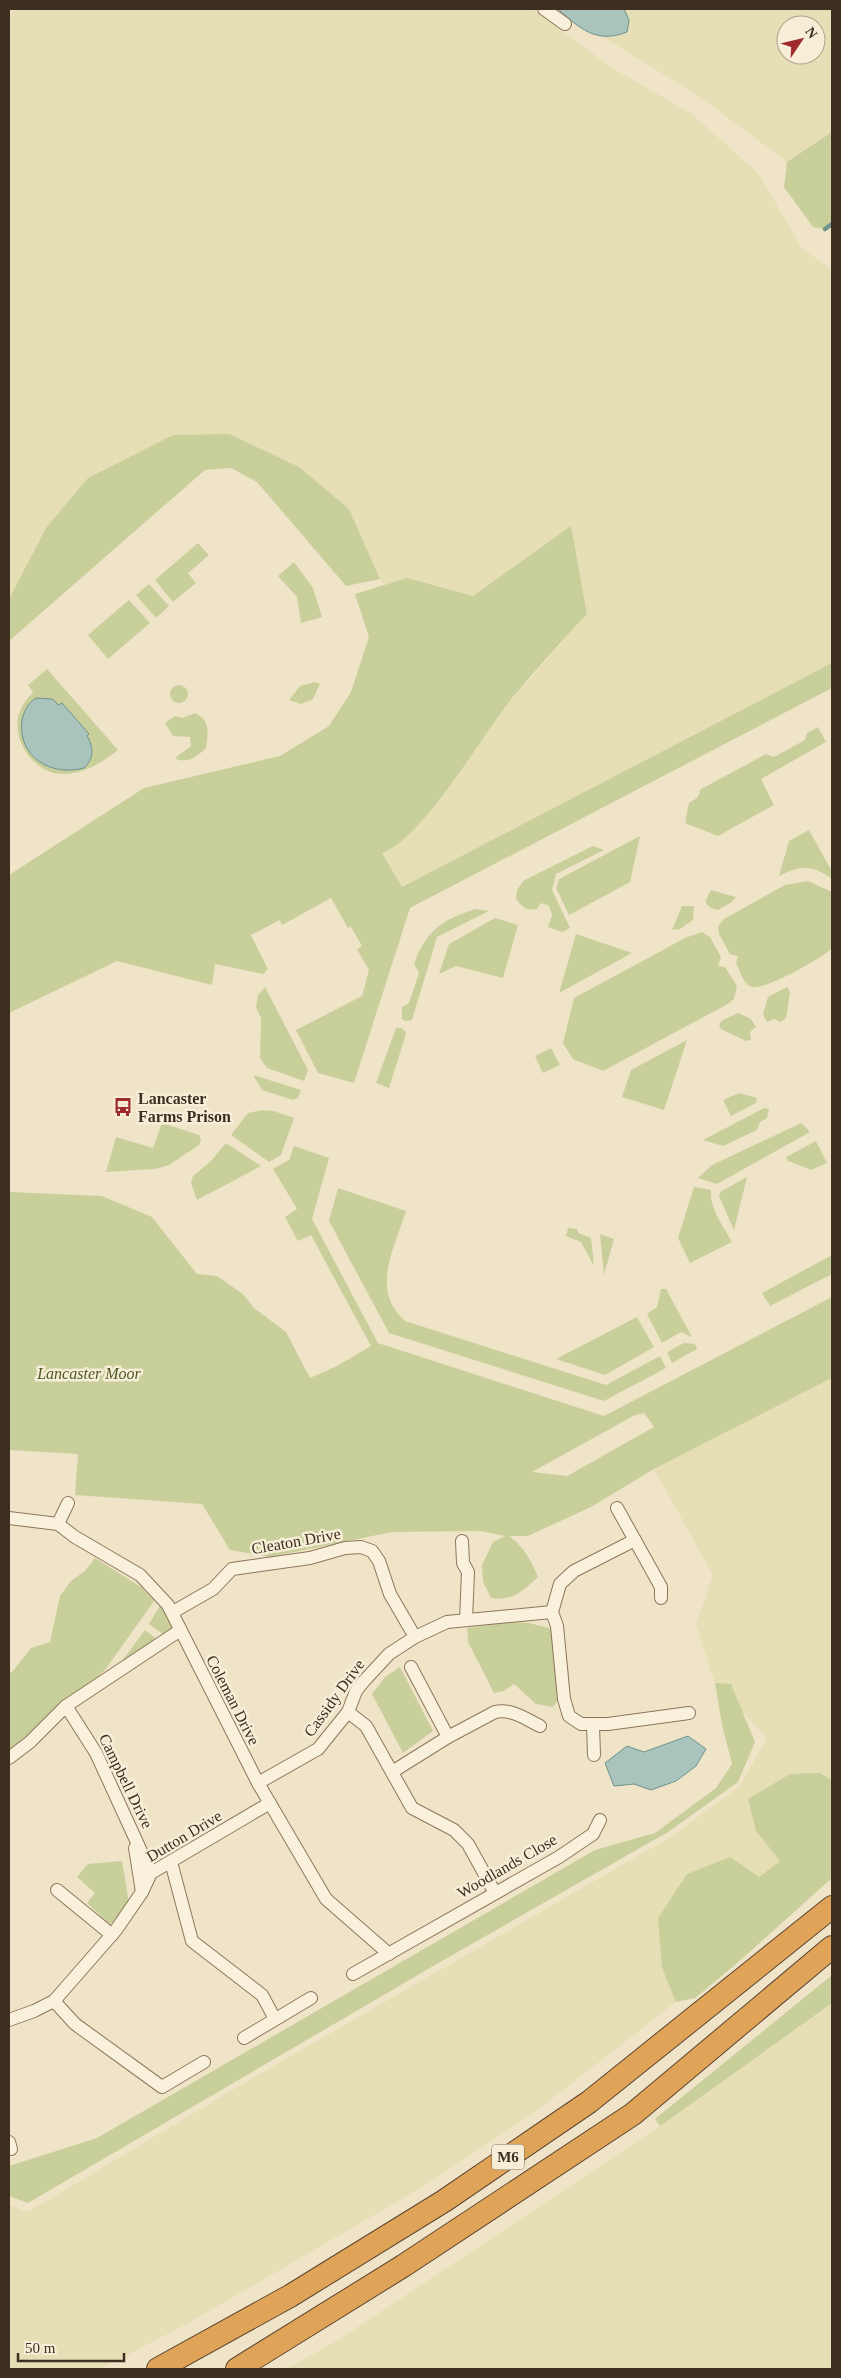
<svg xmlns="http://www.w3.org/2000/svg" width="841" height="2378" font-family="Georgia,serif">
	<rect width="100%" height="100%" fill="#f0e4c8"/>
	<g fill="#e6deb5" fill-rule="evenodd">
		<path d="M 16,9 L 532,9 L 611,67 L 692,114 L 758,173 L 802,248 L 832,270 L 832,663 L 402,887 L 382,853 L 513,698 L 587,614 L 571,527 L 473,596 L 407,578 L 383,585 L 349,509 L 229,434 L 46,528 L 9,599 L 9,15 Z"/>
		<path d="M 624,9 L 832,9 L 832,132 L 787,162 L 700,97 L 603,37 L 613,37 L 629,20 ZM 786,25 L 816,25 L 816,55 L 786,55 Z"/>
		<path d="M 832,1378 L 832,1780 L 820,1773 L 756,1831 L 780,1861 L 759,1877 L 662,1968 L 676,2002 L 535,2112 L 424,2186 L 187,2324 L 100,2369 L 9,2369 L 9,2205 L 28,2212 L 256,2076 L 669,1838 L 740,1786 L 767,1738 L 715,1683 L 696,1625 L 713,1575 L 654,1469 Z"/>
		<path d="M 832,2003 L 832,2369 L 286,2369 L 338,2340 L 660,2126 Z"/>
	</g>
	<g fill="#c9cf9b" fill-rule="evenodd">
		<path d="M 832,132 L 832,224 L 825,229 L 813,227 L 784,187 L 787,162 Z"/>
		<path d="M 229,434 L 299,467 L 349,509 L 380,579 L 346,586 L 257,482 L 231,468 L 205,470 L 9,641 L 9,599 L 46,528 L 88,478 L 173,435 Z"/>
		<path d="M 571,526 L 587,614 C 562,641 537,668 513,697 C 483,733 423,839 382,853 L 402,887 L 832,663 L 832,688 L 410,908 L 354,1083 L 318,1073 L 296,1030 L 362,996 L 369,970 L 357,949 L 362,946 L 351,927 L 348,928 L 331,898 L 282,925 L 280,920 L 251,935 L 268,969 L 263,974 L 215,964 L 212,985 L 117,961 L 9,1013 L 9,875 L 144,788 L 280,756 L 329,726 L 351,692 L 369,637 L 355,594 L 407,578 L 473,596 Z"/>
		<path d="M 198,543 L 209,555 L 188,573 L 196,583 L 173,602 L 155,580 Z"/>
		<path d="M 294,562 L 313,588 L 322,617 L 301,623 L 297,597 L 278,576 Z"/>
		<path d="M 149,584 L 169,606 L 156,618 L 136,595 Z"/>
		<path d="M 129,600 L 150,623 L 108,659 L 88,635 Z"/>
		<path d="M 47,669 L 118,750 C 103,762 84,774 64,774 C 34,775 9,738 20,711 C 22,704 29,697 33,692 L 28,685 Z"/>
		<path d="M 315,682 L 320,684 L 313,699 L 301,704 L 289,700 L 300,686 Z"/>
		<circle cx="179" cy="694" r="9"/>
		<path d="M 195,713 C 211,721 208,732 206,748 C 198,756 185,765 175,758 L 191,746 L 190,737 L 173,736 L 165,723 L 175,716 L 182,718 Z"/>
		<path d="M 818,727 L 826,742 L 761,779 L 774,805 L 718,836 L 685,823 L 689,803 L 697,798 L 701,789 L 766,754 L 774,757 L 805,740 L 807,733 Z"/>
		<path d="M 809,830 L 830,868 L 832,869 L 832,879 C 811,864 801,865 779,876 L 789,841 Z"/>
		<path d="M 640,836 L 630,882 L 569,915 L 556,888 L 559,879 Z"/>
		<path d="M 593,846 L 604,850 L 556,874 L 552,890 L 570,928 L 562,932 L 548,927 L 552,915 L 549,906 L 541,903 L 537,909 C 527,911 522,907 516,899 L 517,890 L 523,881 Z"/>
		<path d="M 808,881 L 832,892 L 832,948 C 823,958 765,990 753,987 C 743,985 740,971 736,963 L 738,956 L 730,954 L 719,934 L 718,926 L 724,919 L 785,885 Z"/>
		<path d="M 711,890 L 736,897 L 732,902 L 718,910 L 711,908 L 705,902 Z"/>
		<path d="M 682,906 L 694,906 L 693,920 L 680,929 L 672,930 Z"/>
		<path d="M 476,909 L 489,911 L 437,937 L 412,1020 L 406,1021 L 402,1019 L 402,1007 L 409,1003 L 419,973 L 414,964 C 426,931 442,919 476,909 Z"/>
		<path d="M 495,918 L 518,925 L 503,978 L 456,966 L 439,974 L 449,944 Z"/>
		<path d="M 702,932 L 710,937 L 721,957 L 718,966 L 725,967 L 737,986 L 734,999 L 726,1005 L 603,1071 L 573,1059 L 563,1043 L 574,998 L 685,938 Z"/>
		<path d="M 576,934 L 632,953 L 559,993 Z"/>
		<path d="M 265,987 L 308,1070 L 304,1081 L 267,1068 L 260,1058 L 261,1018 L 256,1007 L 258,995 Z"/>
		<path d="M 787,987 L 790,992 L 786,1018 L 781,1022 L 774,1019 L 767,1022 L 763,1014 L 768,997 Z"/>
		<path d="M 738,1013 L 751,1019 L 756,1027 L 750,1032 L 751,1040 L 746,1041 L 721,1029 L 719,1024 L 723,1020 Z"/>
		<path d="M 396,1028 L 401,1028 L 406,1032 L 405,1037 L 389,1088 L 376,1083 Z"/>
		<path d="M 687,1040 L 664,1110 L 622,1097 L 631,1070 Z"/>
		<path d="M 551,1048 L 560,1065 L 543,1073 L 535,1056 Z"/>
		<path d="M 253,1075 L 301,1090 L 298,1098 L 293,1100 L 262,1090 Z"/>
		<path d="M 739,1093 L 757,1098 L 756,1103 L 731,1116 L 723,1100 Z"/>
		<path d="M 764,1108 L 769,1109 L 767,1118 L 760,1122 L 757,1130 L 723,1146 L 703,1140 Z"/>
		<path d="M 262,1110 L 274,1111 L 294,1118 L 281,1155 L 269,1162 L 231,1135 L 248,1113 Z"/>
		<path d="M 162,1123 L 199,1135 L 201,1140 L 199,1145 L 169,1165 L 155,1169 L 106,1172 L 116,1137 L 153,1148 Z"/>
		<path d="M 801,1123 L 810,1132 L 717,1184 L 698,1178 L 712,1165 Z"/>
		<path d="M 816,1141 L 827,1163 L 811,1170 L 788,1161 L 786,1157 Z"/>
		<path d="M 226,1143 L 261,1166 L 197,1200 L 191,1183 L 193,1176 L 211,1161 Z"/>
		<path d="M 294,1146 L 329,1158 L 312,1219 L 378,1343 L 604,1416 L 832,1297 L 832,1378 L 654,1469 L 591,1507 L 528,1536 L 509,1536 C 524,1547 531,1560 538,1577 C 524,1590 512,1602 491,1598 L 483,1582 L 482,1565 L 493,1542 L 505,1536 L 480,1531 L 392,1532 L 270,1557 L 230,1550 L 202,1504 L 75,1495 L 78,1454 L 9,1450 L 9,1192 L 102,1196 L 152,1217 L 197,1274 L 217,1276 L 243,1294 L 254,1308 L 286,1332 L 310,1378 L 337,1366 L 371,1346 L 311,1235 L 298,1241 L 285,1217 L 297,1209 L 273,1169 L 289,1160 ZM 644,1413 L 654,1427 L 567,1476 L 532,1472 L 635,1415 Z"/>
		<path d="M 747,1177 L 734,1230 L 719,1196 L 720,1192 Z"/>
		<path d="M 694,1187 L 711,1190 C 709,1208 724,1227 732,1242 L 690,1263 L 678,1238 Z"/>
		<path d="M 338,1188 L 406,1211 C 394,1250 370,1289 405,1321 L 606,1385 L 660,1356 L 666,1368 L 604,1401 L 389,1333 L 329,1221 Z"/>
		<path d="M 568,1228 L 577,1229 L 578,1233 L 591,1238 L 594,1266 L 581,1242 L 566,1236 Z"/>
		<path d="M 600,1234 L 614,1239 L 604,1275 Z"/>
		<path d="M 832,1255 L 832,1274 L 770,1306 L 762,1293 Z"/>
		<path d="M 661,1289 L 666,1289 L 692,1337 L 681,1332 L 662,1343 L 647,1314 L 657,1307 Z"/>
		<path d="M 637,1317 L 654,1347 L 605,1375 L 556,1359 Z"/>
		<path d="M 684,1343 L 695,1344 L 697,1349 L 672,1363 L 667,1352 Z"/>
		<path d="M 95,1558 L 141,1587 L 154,1601 L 105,1670 L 32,1735 L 9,1751 L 9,1672 L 12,1672 L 31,1648 L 50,1642 L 60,1596 L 71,1581 L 85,1571 Z"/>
		<path d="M 161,1604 L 174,1629 L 164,1635 L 149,1624 Z"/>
		<path d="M 512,1622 L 529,1623 L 549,1628 L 559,1645 L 565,1691 L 553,1707 L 536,1704 L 514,1684 L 504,1691 L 494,1693 L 468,1642 L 467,1628 Z"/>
		<path d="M 145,1630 L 158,1640 L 113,1673 Z"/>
		<path d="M 400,1667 L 433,1731 L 403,1753 L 372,1694 L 385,1677 Z"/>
		<path d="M 715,1683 L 731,1684 L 755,1742 L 738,1782 L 668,1832 L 435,1965 L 28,2203 L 9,2196 L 9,2166 L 97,2138 L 595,1850 L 655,1833 L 716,1788 L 732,1764 L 722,1725 Z"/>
		<path d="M 790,1774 L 820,1773 L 832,1780 L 832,1878 L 735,1965 L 695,1998 L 676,2002 L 662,1968 L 658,1918 L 687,1874 L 730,1857 L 759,1877 L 780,1861 L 756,1831 L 748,1799 Z"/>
		<path d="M 122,1861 L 129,1903 L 110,1925 L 87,1903 L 95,1893 L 77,1877 L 88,1864 Z"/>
		<path d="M 832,1975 L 832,2003 L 660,2126 L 655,2119 Z"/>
	</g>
	<g fill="#a9c4bc" stroke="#6f938a">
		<path d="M 558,9 L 624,9 L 629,20 L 627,32 C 597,44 580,29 558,9 Z"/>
		<path d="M 36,698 L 52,699 L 59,705 L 62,703 L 89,734 L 87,736 C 94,747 94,759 84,768 C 51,777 17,757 22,720 C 24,711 28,703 36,698 Z"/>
		<path d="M 688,1736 L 706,1749 L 696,1766 L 676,1781 L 651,1790 L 634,1784 L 614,1786 L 605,1763 L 627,1746 L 644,1752 Z"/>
	</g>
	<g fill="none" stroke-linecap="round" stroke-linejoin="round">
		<path stroke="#6f938a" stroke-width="4.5" d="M 825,229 L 832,224"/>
		<g stroke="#8d765c" stroke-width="14">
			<g id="street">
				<path d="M 544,9 L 565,24"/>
				<path d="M 617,1508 L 661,1587 L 661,1598"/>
				<path d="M 9,1518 L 58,1524 L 75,1537 L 140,1575 L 168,1605 L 258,1783 L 326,1899 L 389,1954"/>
				<path d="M 58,1524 L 68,1503"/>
				<path d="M 635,1540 L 574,1571 L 560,1584 L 552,1612 L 557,1626 L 564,1699 L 569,1716 L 581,1724 L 608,1724 L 689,1713"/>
				<path d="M 462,1541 L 463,1563 L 468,1572 L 466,1620"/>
				<path d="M 173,1612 L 213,1589 L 232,1569 L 310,1558 L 345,1548 L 361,1547 L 372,1551 L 379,1561 L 390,1594 L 415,1637"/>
				<path d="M 411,1667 L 448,1737"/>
				<path d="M 66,1706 L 96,1753 L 151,1873"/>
				<path d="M 348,1712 L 366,1726 L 412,1808 L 454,1830 L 468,1844 L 495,1893"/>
				<path d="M 593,1725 L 594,1755"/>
				<path d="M 9,1758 L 30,1742 L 66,1706 L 179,1631"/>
				<path d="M 392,1772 L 448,1737 L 495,1712 C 510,1708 526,1719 540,1726"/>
				<path d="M 258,1783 L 318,1749 L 348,1712 L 356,1691 L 364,1681 L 389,1654 L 415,1637 L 447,1622 L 552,1612"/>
				<path d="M 135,1848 L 142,1892"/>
				<path d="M 171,1862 L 192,1941 L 262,1995 L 275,2019"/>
				<path d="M 57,1890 L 112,1935"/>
				<path d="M 353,1974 L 559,1857 L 593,1834 L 600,1820"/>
				<path d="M 54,2001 L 75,2024 L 162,2087 L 204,2062"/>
				<path d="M 9,2020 L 34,2011 L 54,2001 L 116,1930 L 142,1892 L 151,1873 L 270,1803"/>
				<path d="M 244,2038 L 311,1998"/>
				<path d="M 9,2142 L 11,2149"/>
			</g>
		</g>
		<g stroke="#5b4430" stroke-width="24">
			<g id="highway">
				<path d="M 158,2369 L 290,2296 L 444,2201 L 589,2102 L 832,1907"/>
				<path d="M 237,2369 L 403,2266 L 633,2114 L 832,1947"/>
			</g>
		</g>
		<use href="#street" stroke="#faf1dc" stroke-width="12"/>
		<use href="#highway" stroke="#e0a458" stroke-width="22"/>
	</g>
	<defs>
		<g id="bus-bare" transform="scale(1.5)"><path d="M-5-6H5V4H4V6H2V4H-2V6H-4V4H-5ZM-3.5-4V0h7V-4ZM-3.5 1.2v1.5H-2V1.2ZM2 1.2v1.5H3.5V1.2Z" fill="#9e2a2b" stroke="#f7eed8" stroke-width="2.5" paint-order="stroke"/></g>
	</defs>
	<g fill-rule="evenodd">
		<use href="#bus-bare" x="123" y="1107"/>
	</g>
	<g text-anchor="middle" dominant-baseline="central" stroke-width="5" stroke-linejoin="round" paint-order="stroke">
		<rect fill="#f7eed8" stroke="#756857" stroke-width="1" x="492" y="2144.5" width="32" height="25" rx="4"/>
		<g font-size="15" font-weight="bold" fill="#3d2e20">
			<text x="508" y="2157">M6</text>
		</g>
		<g font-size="16" font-weight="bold" fill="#3d2e20" stroke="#f7eed8" text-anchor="start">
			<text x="138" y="1098">Lancaster<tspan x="138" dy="18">Farms Prison</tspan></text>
		</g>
		<g font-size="16" font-style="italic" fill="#4d5a26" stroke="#f7eed8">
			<text x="89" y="1373">Lancaster Moor</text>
		</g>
		<g font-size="16" fill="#3d2e20" stroke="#f7eed8">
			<text transform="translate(296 1541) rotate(-10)">Cleaton Drive</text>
			<text transform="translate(334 1698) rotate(-54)">Cassidy Drive</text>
			<text transform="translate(233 1700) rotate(63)">Coleman Drive</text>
			<text transform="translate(126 1781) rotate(64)">Campbell Drive</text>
			<text transform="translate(184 1836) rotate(-31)">Dutton Drive</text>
			<text transform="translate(507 1866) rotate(-30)">Woodlands Close</text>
		</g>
	</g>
	<rect width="841" height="2378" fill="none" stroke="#3d2e20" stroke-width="20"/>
	<g transform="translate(801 40) rotate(55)"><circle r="24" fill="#f7eed8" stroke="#ada18e"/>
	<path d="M0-4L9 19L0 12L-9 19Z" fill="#9e2a2b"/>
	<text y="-8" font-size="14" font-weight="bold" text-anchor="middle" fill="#3d2e20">N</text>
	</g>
	<path d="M18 2353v8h106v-8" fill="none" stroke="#3d2e20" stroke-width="2.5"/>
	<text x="25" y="2353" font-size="15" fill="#3d2e20" stroke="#f7eed8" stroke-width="4" paint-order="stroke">50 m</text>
</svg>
